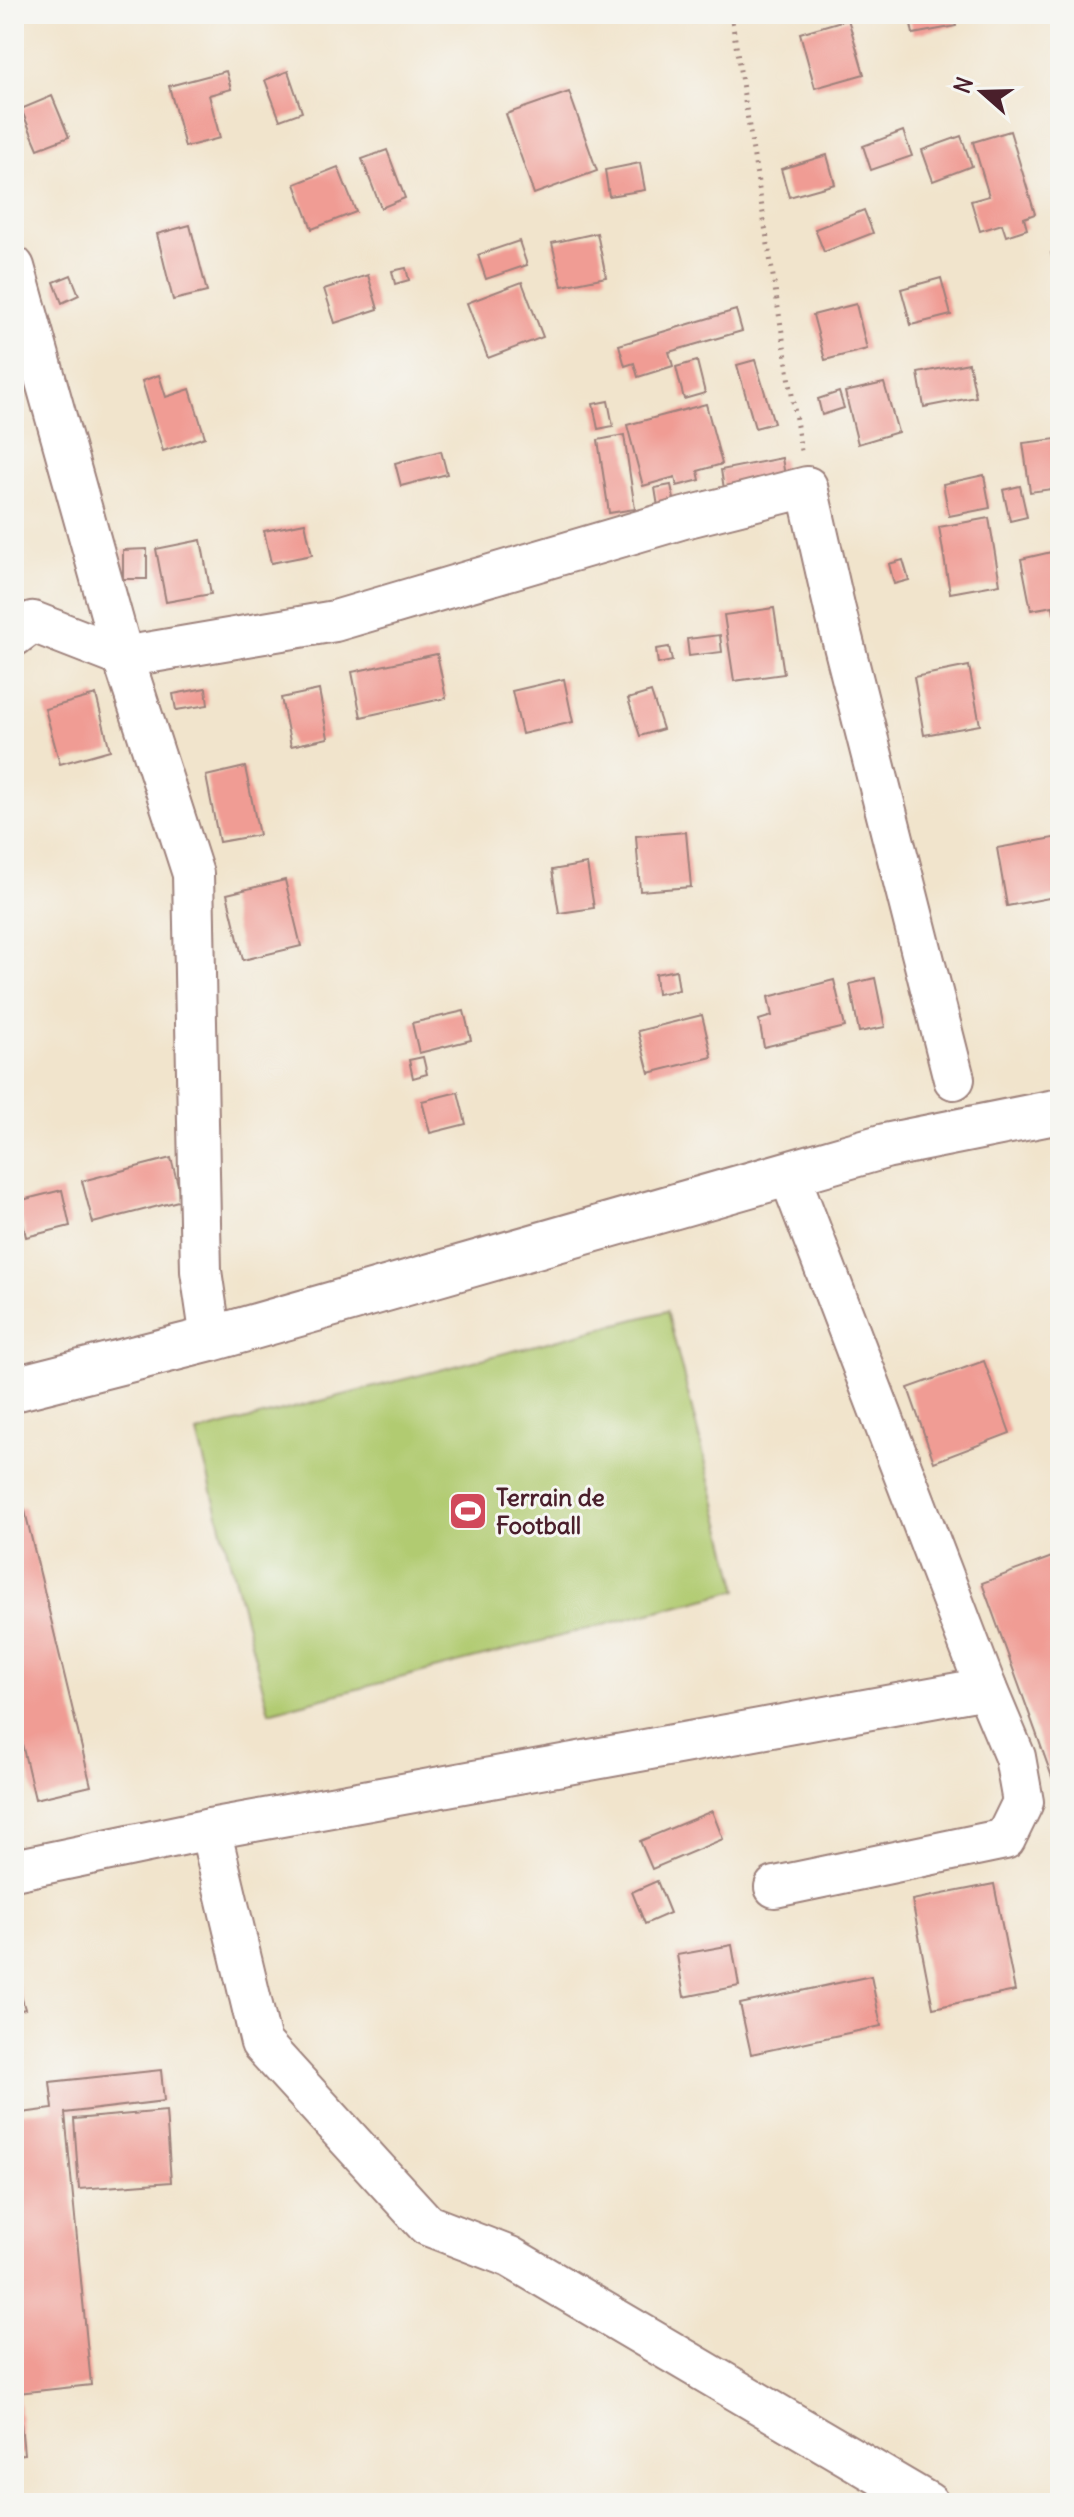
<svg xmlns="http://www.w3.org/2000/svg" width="1074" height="2517" font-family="Delius,sans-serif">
	<rect width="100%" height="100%" fill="#f6f6f2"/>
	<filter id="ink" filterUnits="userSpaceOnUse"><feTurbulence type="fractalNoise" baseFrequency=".0125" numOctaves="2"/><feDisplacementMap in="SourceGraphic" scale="16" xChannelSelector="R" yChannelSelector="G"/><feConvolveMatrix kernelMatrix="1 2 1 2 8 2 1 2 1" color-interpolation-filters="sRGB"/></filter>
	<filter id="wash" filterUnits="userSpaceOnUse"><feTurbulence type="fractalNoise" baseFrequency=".006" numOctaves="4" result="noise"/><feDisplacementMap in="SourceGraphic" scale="32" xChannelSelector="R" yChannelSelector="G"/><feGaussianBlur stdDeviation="1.8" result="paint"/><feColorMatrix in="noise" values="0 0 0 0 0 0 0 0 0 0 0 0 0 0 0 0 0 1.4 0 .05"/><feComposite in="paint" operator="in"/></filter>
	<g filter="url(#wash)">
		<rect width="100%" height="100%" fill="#f1e4cc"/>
		<path fill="#b1cb71" stroke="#7e754e" stroke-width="2" d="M 667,1311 L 738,1590 L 269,1712 L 197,1433 Z"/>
		<g id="blocks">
			<g fill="#f09c94">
				<path d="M 909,14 L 954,14 L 956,26 L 913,34 Z"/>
				<path d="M 848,19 L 864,74 L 815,88 L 800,33 Z"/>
				<path d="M 226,71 L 231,89 L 209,95 L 220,138 L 185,147 L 169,86 Z"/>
				<path d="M 288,71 L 302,112 L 280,120 L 265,80 Z"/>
				<path d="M 569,92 L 597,171 L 534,194 L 506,114 Z"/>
				<path d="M 52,96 L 69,137 L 38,149 L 21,109 Z"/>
				<path d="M 903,131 L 912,156 L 871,170 L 863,146 Z"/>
				<path d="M 1010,131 L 1035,214 L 1024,218 L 1027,229 L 1006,236 L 1002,224 L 980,231 L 971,201 L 989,196 L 973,142 Z"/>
				<path d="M 961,136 L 972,166 L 933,181 L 922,150 Z"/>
				<path d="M 387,150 L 405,198 L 381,208 L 362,159 Z"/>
				<path d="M 827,155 L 835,184 L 789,197 L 781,169 Z"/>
				<path d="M 640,163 L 645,190 L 609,196 L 605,170 Z"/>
				<path d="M 338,167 L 356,212 L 312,229 L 295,184 Z"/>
				<path d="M 864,210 L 873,233 L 824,252 L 815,229 Z"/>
				<path d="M 190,225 L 207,292 L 173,300 L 157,234 Z"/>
				<path d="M 597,233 L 606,277 L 562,286 L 552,243 Z"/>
				<path d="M 519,241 L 527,265 L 486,279 L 478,255 Z"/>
				<path d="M 1060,251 L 1060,288 L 1059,288 L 1051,253 Z"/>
				<path d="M 406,268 L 409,280 L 395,284 L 392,271 Z"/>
				<path d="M 71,275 L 79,295 L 62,303 L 54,282 Z"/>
				<path d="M 368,275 L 378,309 L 335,323 L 324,289 Z"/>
				<path d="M 941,278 L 951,315 L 911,325 L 901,289 Z"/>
				<path d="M 522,282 L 543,337 L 488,358 L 467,303 Z"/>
				<path d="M 856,304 L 867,349 L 825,360 L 813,315 Z"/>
				<path d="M 736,310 L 742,331 L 669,352 L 673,366 L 638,377 L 634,363 L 625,366 L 619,345 Z"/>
				<path d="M 755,360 L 774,423 L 755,428 L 737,365 Z"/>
				<path d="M 697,361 L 705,393 L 684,399 L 676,367 Z"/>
				<path d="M 969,363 L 976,397 L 924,407 L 918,373 Z"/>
				<path d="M 159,375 L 166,397 L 190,389 L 205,437 L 163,451 L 142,381 Z"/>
				<path d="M 884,383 L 898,432 L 858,444 L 845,392 Z"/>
				<path d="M 839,392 L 844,408 L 822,415 L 818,399 Z"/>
				<path d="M 608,401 L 613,426 L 598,429 L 593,404 Z"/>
				<path d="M 706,404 L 722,464 L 698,471 L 700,480 L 677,486 L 675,477 L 643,486 L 627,425 Z"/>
				<path d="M 624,435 L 635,509 L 609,513 L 598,440 Z"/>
				<path d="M 1056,439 L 1060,488 L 1030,492 L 1023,443 Z"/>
				<path d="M 441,451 L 447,474 L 401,486 L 395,463 Z"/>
				<path d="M 782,458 L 786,482 L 725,495 L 721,470 Z"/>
				<path d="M 984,475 L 990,508 L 949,516 L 943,484 Z"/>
				<path d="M 671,485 L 676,509 L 659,513 L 655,488 Z"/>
				<path d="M 1020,486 L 1027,517 L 1010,521 L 1003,490 Z"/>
				<path d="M 989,518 L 1000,584 L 950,593 L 939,527 Z"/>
				<path d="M 305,523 L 312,555 L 271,563 L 264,531 Z"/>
				<path d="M 201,540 L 211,594 L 166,602 L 156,549 Z"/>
				<path d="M 147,549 L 147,579 L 123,579 L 123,550 Z"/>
				<path d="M 1060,550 L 1060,612 L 1054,613 L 1053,606 L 1031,610 L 1021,559 Z"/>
				<path d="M 903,560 L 909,580 L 894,584 L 889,564 Z"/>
				<path d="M 774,608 L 784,674 L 734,681 L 724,615 Z"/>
				<path d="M 720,635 L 722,652 L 689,656 L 687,639 Z"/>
				<path d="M 669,647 L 672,661 L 658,664 L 656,649 Z"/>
				<path d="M 437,654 L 446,698 L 361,717 L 352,672 Z"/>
				<path d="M 969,666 L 980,725 L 924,735 L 914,677 Z"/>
				<path d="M 564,679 L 573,722 L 522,734 L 512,691 Z"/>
				<path d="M 206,688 L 208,705 L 176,710 L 173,694 Z"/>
				<path d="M 319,690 L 328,738 L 291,746 L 281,698 Z"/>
				<path d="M 651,692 L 663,729 L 640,736 L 628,699 Z"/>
				<path d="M 96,695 L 110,750 L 60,764 L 45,709 Z"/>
				<path d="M 245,767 L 259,835 L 219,842 L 206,776 Z"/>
				<path d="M 686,832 L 691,887 L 640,891 L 636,836 Z"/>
				<path d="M 1060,837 L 1060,896 L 1007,906 L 997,848 Z"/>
				<path d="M 587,864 L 594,908 L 559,913 L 552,870 Z"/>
				<path d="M 285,880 L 301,946 L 243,960 L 227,894 Z"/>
				<path d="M 676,970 L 679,990 L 657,994 L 655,974 Z"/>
				<path d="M 875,978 L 885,1027 L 859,1032 L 850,984 Z"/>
				<path d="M 834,980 L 845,1027 L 764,1047 L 759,1020 L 772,1016 L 768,997 Z"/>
				<path d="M 464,1011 L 471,1040 L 419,1053 L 412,1023 Z"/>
				<path d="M 702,1015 L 712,1057 L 649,1073 L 638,1031 Z"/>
				<path d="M 423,1057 L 427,1074 L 413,1078 L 409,1060 Z"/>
				<path d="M 458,1092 L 466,1124 L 430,1133 L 422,1101 Z"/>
				<path d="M 171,1158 L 182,1200 L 93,1223 L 82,1181 Z"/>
				<path d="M 62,1190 L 70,1226 L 26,1237 L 18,1201 Z"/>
				<path d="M 984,1361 L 1010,1433 L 934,1462 L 908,1388 Z"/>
				<path d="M 24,1507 L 91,1786 L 35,1799 L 14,1710 L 14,1510 Z"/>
				<path d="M 1060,1554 L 1060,1799 L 982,1583 Z"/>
				<path d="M 712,1811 L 723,1839 L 652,1869 L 640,1841 Z"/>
				<path d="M 657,1881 L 670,1913 L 645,1924 L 632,1892 Z"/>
				<path d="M 994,1884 L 1015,1991 L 933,2008 L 912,1900 Z"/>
				<path d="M 732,1945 L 739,1986 L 684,1997 L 677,1955 Z"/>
				<path d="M 14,1972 L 25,2009 L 14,2012 Z"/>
				<path d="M 871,1976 L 881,2026 L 751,2054 L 740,2004 Z"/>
				<path d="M 161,2070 L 164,2101 L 65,2113 L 91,2385 L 18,2393 L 14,2359 L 14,2114 L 53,2109 L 50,2082 Z"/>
				<path d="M 166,2111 L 171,2182 L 79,2189 L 74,2119 Z"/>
				<path d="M 14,2393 L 18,2393 L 24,2454 L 14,2455 Z"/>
			</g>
		</g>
	</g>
	<g filter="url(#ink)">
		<use href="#blocks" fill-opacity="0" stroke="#9e827c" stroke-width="2"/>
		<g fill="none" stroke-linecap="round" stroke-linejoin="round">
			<g stroke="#9e827c" stroke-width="44">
				<g id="minor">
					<path d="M 14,267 L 123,657 L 193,874 L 201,1271 L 211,1339"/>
					<path d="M 14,636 L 33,622 L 123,657 L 335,621 L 684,518 L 807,487 L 835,610 L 954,1079"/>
					<path d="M 210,1829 L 261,2043 L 427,2225 L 510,2257 L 928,2503"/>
					<path d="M 14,1870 L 210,1829 L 986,1688 L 789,1174"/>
					<path d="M 775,1887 L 1005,1839 L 1023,1802 L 1015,1757 L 986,1688"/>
				</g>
			</g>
			<g stroke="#9e827c" stroke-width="48">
				<path id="tertiary" d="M 14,1389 L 211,1339 L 885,1146 L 1060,1111"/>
			</g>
			<path stroke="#9e827c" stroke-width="5" stroke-dasharray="2 6" stroke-linecap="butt" d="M 731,14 L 801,451"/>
			<use href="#minor" stroke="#fff" stroke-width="40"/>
			<use href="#tertiary" stroke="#fff" stroke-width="44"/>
		</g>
	</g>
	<defs>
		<g id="stadium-square" transform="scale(2)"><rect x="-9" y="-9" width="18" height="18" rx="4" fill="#d1495b" stroke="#f6f6f2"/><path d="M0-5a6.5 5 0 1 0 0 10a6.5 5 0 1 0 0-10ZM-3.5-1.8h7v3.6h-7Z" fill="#fff"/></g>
	</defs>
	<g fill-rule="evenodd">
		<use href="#stadium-square" x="468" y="1511"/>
	</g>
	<g text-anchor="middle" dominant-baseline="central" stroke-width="6" stroke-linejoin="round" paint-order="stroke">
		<g font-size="24" font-weight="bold" fill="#4a1f2b" stroke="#f6f6f2" text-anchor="start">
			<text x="496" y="1497">Terrain de<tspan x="496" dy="28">Football</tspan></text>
		</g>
	</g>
	<rect width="1074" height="2517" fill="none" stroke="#f6f6f2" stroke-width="48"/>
	<g transform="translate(982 92) rotate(290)" stroke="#f6f6f2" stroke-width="6" paint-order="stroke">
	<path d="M0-6L14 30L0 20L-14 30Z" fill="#4a1f2b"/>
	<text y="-12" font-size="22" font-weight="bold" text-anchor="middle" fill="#4a1f2b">N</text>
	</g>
</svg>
